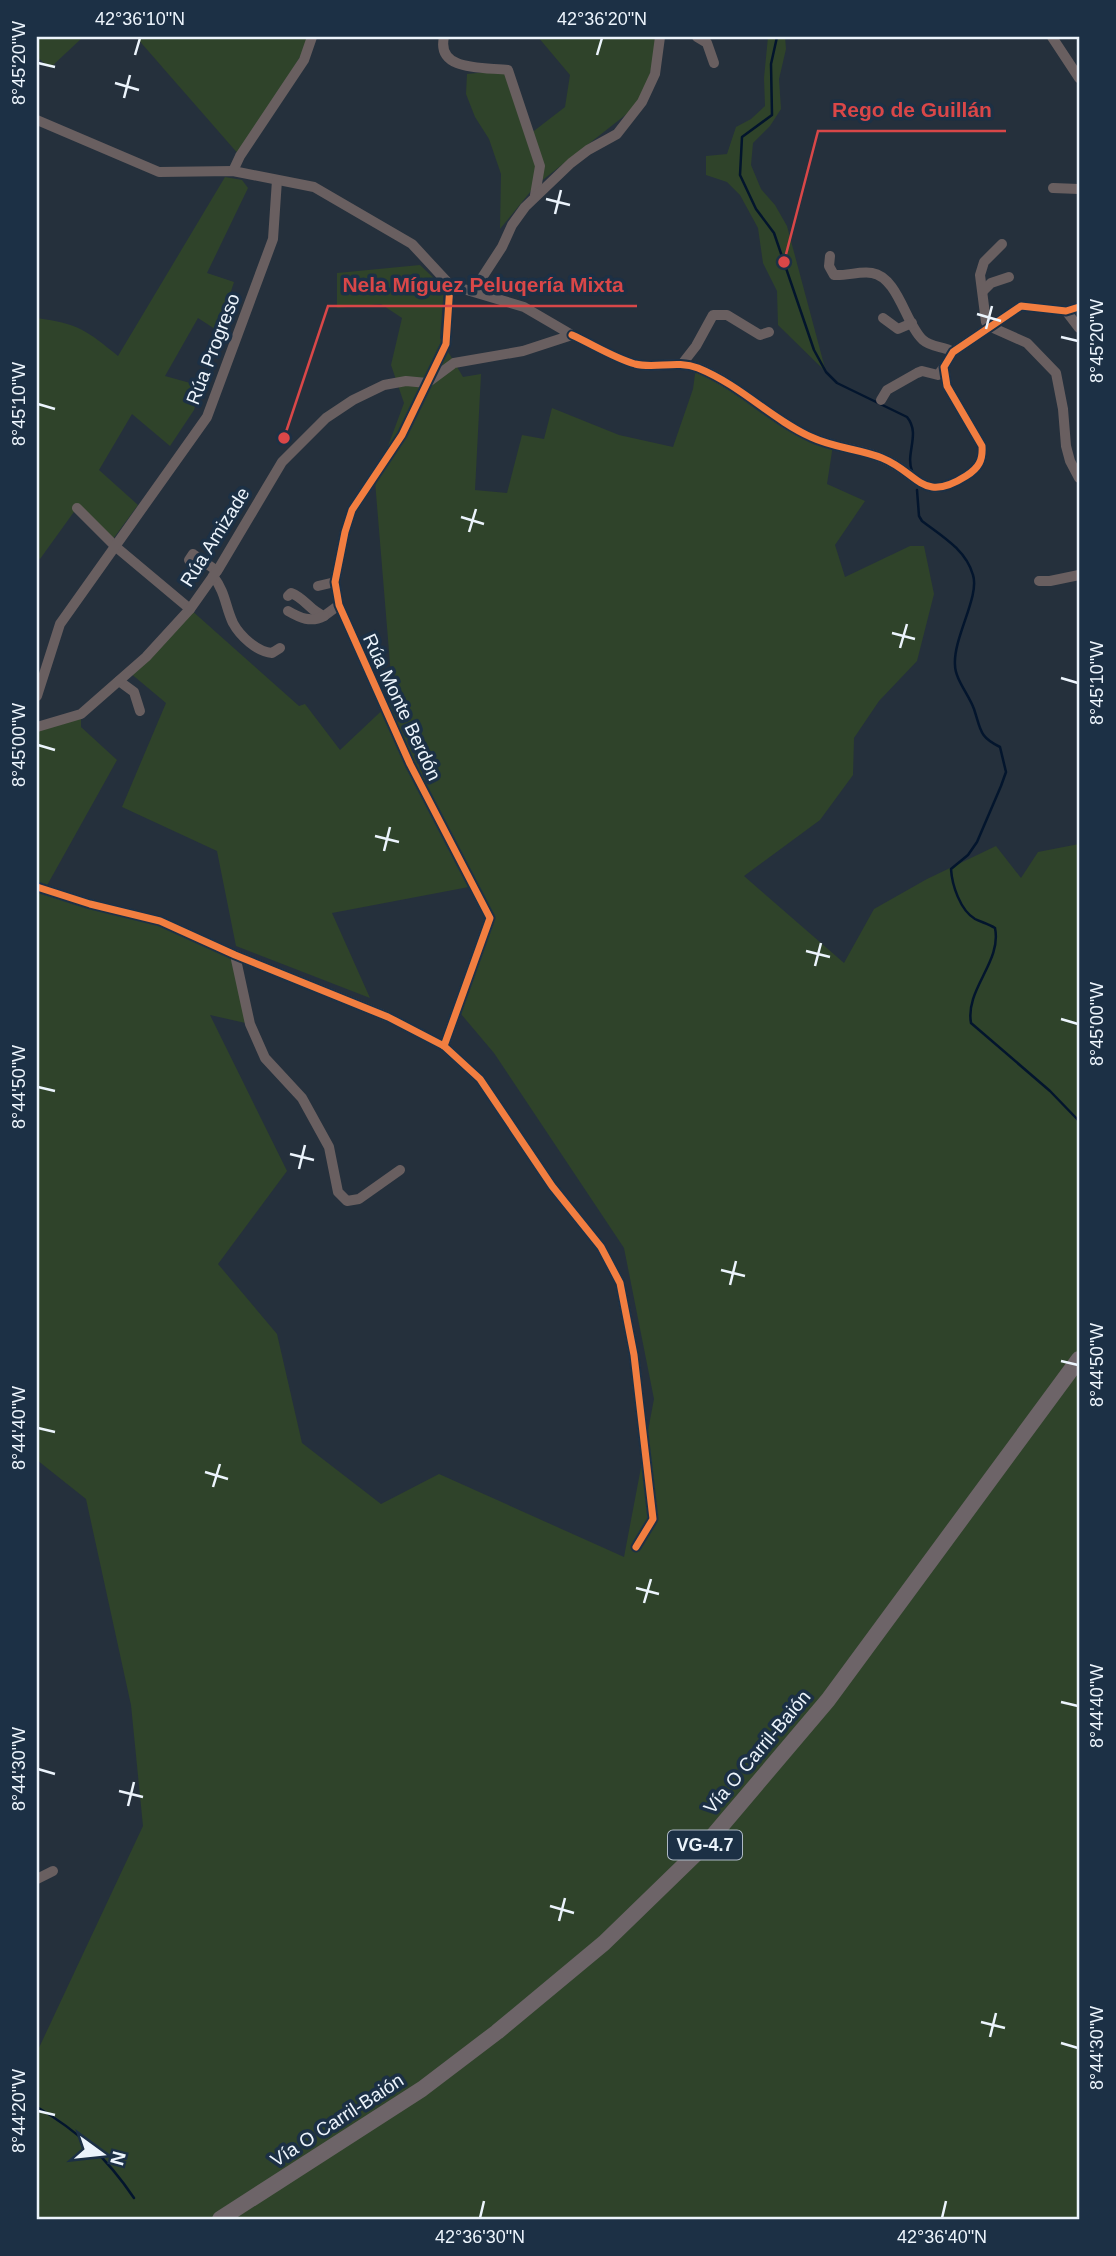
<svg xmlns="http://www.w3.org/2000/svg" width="1116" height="2256" font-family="Arial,sans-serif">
	<rect width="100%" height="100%" fill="#25303c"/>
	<g fill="#2f432a">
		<path d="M 37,37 L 83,37 L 50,68 L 37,57 Z"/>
		<path d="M 136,37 L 312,37 L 240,156 Z"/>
		<path d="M 538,37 L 660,37 L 642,102 L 535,186 L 500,229 L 501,174 L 489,139 L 475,117 L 466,94 L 467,74 L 508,70 L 530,134 L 565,107 L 570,75 Z"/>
		<path d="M 768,37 L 785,37 L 786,49 L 779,79 L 781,109 L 770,126 L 753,143 L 751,165 L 761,189 L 775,205 L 787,226 L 826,372 L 778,325 L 777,291 L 763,263 L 758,228 L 740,195 L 727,182 L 706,175 L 706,156 L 727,154 L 736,127 L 751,119 L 765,106 L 764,78 Z"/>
		<path d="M 225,177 L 242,180 L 248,188 L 207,273 L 234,282 L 218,331 L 198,318 L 165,376 L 201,386 L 194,410 L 170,446 L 132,414 L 99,470 L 138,505 L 113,539 L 76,509 L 40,559 L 37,557 L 37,318 C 79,324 86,330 118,356 Z"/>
		<path d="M 420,265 L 444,288 L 440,338 L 463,377 L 481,374 L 475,490 L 507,493 L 522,435 L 544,439 L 552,408 L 619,435 L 673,447 L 693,389 L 696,367 L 833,445 L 827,484 L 865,501 L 835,545 L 845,577 L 910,546 L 924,546 L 934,594 L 917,661 L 879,701 L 854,738 L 853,775 L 820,820 L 744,876 L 844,963 L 874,909 L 927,879 L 996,846 L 1021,878 L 1038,852 L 1079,844 L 1079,2219 L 37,2219 L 37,2052 L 143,1826 L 131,1705 L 86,1499 L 37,1460 L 37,727 L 81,714 L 81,727 L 117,760 L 45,889 L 160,921 L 235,955 L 250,1024 L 210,1015 L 287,1171 L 218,1264 L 277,1334 L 302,1443 L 381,1504 L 439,1474 L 624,1557 L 654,1399 L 624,1248 L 494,1053 L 461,1014 L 490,919 L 474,886 L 332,913 L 370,998 L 236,946 L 217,851 L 122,807 L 166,703 L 129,672 L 190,609 L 299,706 L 305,704 L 340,750 L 393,700 L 375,481 L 404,403 L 391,365 L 402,318 L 381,304 L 337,308 L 337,273 Z"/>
	</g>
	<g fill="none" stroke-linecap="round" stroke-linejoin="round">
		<g stroke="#03152d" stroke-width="2.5">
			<path d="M 777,37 L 771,64 L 772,115 L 742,137 L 740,175 L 756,209 L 774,233 L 814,350 L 826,372 L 837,383 L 907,417 C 921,434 905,453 912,471"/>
			<path d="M 917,490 L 919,516 L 922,521 C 942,536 966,550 973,575 C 980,596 953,638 955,665 C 955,679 969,695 974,709 C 981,730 979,737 1000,747 L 1006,772 L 1001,786 L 977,842 L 968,855 L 951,869 C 952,885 960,910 975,919 C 981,922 989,924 995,928 C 1002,962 965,989 971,1023 L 1050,1091 L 1079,1121"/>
			<path d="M 37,2107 C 78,2131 107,2158 134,2198"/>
		</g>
		<g stroke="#695f60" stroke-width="10">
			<path d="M 444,37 C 436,72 485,67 508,70 L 540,166 L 535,195"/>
			<path d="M 697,37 L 707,43 L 714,63"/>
			<path d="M 1052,37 L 1079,78"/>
			<path d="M 37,120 L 159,172 L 233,171 L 314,187 L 412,244 L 450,285"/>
			<path d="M 233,171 L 240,156 L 304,60 L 312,37"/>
			<path d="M 1053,188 L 1079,189"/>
			<path d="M 1002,244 L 984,262 L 980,275 L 986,322 L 991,327 L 1027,343 L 1056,373 L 1063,409 L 1066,446 L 1070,461 L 1079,478"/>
			<path d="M 830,256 L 829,266 L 834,275 C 846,276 860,271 872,273 C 898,277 906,325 923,340 C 932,348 944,346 953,352"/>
			<path d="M 474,290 L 502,247 L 512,225 L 525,207 L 571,163 L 588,150 L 617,134 L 642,102 L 655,74 L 660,37"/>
			<path d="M 983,291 L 991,283 L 1009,277"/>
			<path d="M 1066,311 L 1079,328"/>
			<path d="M 883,318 L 898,329 L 912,323"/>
			<path d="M 572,335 C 592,344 614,358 635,364 C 655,369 677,360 698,368 C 742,386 771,419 811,437 C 834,448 860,449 882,458 C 919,473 922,504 966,476 C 979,468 983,460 982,446 L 947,386 L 944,367 L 953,352 L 1021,306 L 1066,311 L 1079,307"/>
			<path d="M 682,364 L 696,346 L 713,315 L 727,315 L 760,335 L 769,332"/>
			<path d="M 427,383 L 454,363 L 523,351 L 572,335 L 524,307 L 450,285"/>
			<path d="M 881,400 L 887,390 L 917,373 L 922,371 L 938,375 L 944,367"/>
			<path d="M 77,508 L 116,547 L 190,609"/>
			<path d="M 189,560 L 193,554 L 217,571"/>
			<path d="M 213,576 C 226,593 225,606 233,623 C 240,636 257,652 272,653 L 280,648"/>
			<path d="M 1039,581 L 1050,581 L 1079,575"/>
			<path d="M 318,586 L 335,582"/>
			<path d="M 288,596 L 291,593 C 305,598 310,611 324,616 L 339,605"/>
			<path d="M 288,611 C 300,618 311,623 324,616"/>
			<path d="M 119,681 L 134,692 L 140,711"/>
			<path d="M 37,696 L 60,624 L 207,417 L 273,239 L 277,180"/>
			<path d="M 37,727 L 81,714 L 146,657 L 190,609 L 219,568 L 282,462 L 326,418 L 353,400 L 384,385 L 406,381 L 427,383"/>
			<path d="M 37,887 L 90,904 L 160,921 L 235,955 L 388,1017 L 444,1046 L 480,1079 L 552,1186 L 601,1247 L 620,1283 L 634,1355 L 653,1519 L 636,1547"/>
			<path d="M 235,955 L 250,1024 L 265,1058 L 302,1098 L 329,1147 L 338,1192 L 347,1201 L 359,1199 L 400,1170"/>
			<path d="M 444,1046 L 490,918 L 410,764 L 339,605 L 335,582 L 345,532 L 352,510 L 402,435 L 446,344 L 450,285"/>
			<path d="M 37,1879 L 53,1871"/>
		</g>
		<path stroke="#6d6468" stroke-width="16" d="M 220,2219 L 422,2089 L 497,2032 L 604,1943 L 706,1844 L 828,1700 L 1079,1359"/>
		<g stroke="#1c3045" stroke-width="11">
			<g id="cycleway">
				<path d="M 572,335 C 592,344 614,358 635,364 C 655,369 677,360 698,368 C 742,386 771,419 811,437 C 834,448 860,449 882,458 C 919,473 922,504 966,476 C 979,468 983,460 982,446 L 947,386 L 944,367 L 953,352 L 1021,306 L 1066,311 L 1079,307"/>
				<path d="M 37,887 L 90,904 L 160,921 L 235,955 L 388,1017 L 444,1046 L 480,1079 L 552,1186 L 601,1247 L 620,1283 L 634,1355 L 653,1519 L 636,1547"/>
				<path d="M 444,1046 L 490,918 L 410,764 L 339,605 L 335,582 L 345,532 L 352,510 L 402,435 L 446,344 L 450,285"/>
			</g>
		</g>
		<use href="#cycleway" stroke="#f27e40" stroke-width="7"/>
	</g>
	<path fill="none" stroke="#ecf4fc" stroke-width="2.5" d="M 135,55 L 140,38M 597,55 L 602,38M 38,63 L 55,67M 115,83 L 139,90M 124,98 L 130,75M 546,199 L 570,205M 555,214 L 561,190M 977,314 L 1001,321M 986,329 L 992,306M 1061,337 L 1078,341M 38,404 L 55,409M 461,517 L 484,524M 469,532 L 476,509M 892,633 L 915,639M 900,648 L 907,624M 1061,678 L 1078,683M 38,745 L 55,750M 375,836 L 399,842M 384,851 L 390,827M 806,951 L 830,957M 815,966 L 821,943M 1061,1019 L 1078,1024M 38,1087 L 55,1091M 290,1154 L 314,1160M 299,1169 L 305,1145M 721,1270 L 745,1276M 730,1285 L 736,1261M 1061,1361 L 1078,1365M 38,1428 L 55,1432M 205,1472 L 228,1479M 213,1487 L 220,1464M 636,1588 L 659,1594M 644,1603 L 651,1579M 1061,1702 L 1078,1706M 38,1769 L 55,1774M 119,1791 L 143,1797M 128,1806 L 134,1782M 550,1906 L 574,1913M 559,1921 L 565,1898M 981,2022 L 1005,2028M 990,2037 L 996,2013M 1061,2043 L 1078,2048M 38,2111 L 55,2115M 480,2218 L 484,2201M 942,2218 L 946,2201"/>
	<g text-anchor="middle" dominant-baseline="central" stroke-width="7" stroke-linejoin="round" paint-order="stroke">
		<rect fill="#1c3045" stroke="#aeb9c5" stroke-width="2" x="668" y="1830.5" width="74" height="29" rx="5"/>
		<g font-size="18" font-weight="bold" fill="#ecf4fc">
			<text x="705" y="1845">VG-4.7</text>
		</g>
		<g font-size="19" fill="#ecf4fc" stroke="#1c3045">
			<text transform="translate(213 349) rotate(-69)">Rúa Progreso</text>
			<text transform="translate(215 537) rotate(-58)">Rúa Amizade</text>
			<text transform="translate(402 707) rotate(65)">Rúa Monte Berdón</text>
			<text transform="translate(757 1752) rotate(-50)">Vía O Carril-Baión</text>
			<text transform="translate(337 2120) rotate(-33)">Vía O Carril-Baión</text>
		</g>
	</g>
	<path fill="none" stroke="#d94748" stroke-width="2.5" d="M784 262L818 131H1006M284 438L328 306H637"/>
	<g fill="#d94748" stroke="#1c3045" stroke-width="2.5">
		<circle cx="784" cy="262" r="7"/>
		<circle cx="284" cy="438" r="7"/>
	</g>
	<g font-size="21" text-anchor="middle" font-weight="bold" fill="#d94748" stroke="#1c3045" stroke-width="7" stroke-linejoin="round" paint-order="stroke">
		<text x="912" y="117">Rego de Guillán</text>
		<text x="483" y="292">Nela Míguez Peluqería Mixta</text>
	</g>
	<rect width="1116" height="2256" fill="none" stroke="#1c3045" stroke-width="77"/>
	<g transform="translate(102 2154) rotate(105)" stroke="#1c3045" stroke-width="5" paint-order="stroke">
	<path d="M0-5L12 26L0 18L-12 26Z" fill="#ecf4fc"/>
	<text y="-10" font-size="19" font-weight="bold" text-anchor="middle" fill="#ecf4fc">N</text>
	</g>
	<rect x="38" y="38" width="1040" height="2180" fill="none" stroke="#ecf4fc" stroke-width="2.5"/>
	<g font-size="18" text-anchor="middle" fill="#ecf4fc">
		<text x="140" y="25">42°36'10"N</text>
		<text x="602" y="25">42°36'20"N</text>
		<text transform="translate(19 63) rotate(-90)" y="6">8°45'20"W</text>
		<text transform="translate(1097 341) rotate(-90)" y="6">8°45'20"W</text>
		<text transform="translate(19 404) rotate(-90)" y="6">8°45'10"W</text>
		<text transform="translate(1097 683) rotate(-90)" y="6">8°45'10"W</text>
		<text transform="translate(19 745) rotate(-90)" y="6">8°45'00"W</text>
		<text transform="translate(1097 1024) rotate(-90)" y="6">8°45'00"W</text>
		<text transform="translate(19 1087) rotate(-90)" y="6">8°44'50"W</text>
		<text transform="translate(1097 1365) rotate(-90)" y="6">8°44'50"W</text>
		<text transform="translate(19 1428) rotate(-90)" y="6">8°44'40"W</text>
		<text transform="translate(1097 1706) rotate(-90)" y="6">8°44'40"W</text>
		<text transform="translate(19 1769) rotate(-90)" y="6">8°44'30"W</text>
		<text transform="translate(1097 2048) rotate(-90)" y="6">8°44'30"W</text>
		<text transform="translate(19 2111) rotate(-90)" y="6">8°44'20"W</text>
		<text x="480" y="2243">42°36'30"N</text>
		<text x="942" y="2243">42°36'40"N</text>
	</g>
</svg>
